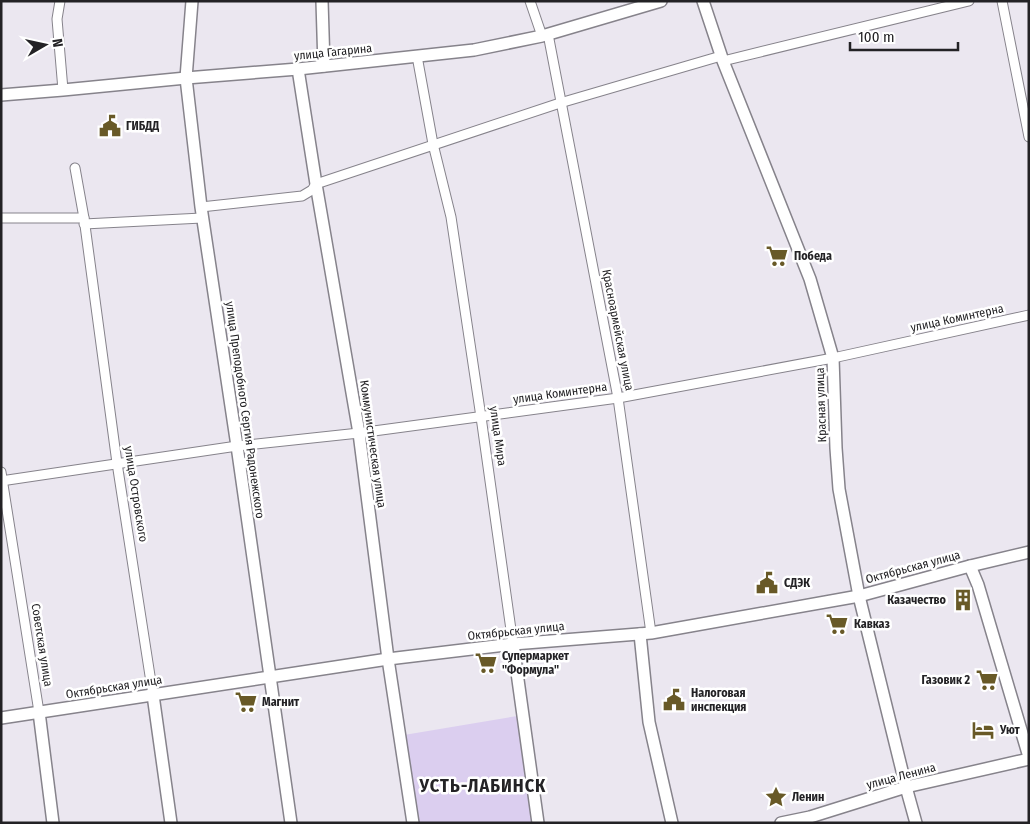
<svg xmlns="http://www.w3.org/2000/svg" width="1030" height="824" font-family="'Fira Sans Condensed',sans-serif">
	<rect width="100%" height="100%" fill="#ebe7f0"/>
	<path fill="#dbceef" d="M 517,716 L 532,823 L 417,823 L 404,735 Z"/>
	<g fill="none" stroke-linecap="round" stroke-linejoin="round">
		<g stroke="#86838b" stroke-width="11">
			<g id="street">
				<path d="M 60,1 L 57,19 L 63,90"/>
				<path d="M 530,1 L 542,36"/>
				<path d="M 1002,1 L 1029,137"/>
				<path d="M 548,34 L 618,398 L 651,633"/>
				<path d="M 417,56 L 433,144 L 451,217 L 481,417 L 513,644"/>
				<path d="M 723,61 L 969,1"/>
				<path d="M 75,168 L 84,218 L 117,463 L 153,695"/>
				<path d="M 201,207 L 302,196 L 312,190 L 316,184 L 560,103 L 721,56"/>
				<path d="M 1,218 L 84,218"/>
				<path d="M 84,224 L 202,218"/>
				<path d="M 1,472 L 39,712"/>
				<path d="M 1,481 L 237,446 L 359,433 L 618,398 L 833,358 L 1029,315"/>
			</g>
		</g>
		<g stroke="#86838b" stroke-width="14">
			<g id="secondary">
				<path d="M 192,1 L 186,78 L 201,207 L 237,446 L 291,823"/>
				<path d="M 322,1 L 324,66"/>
				<path d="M 703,1 L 723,61 L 810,279 L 833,358 L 836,448 L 839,489 L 859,596 L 906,787 L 916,823"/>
				<path d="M 298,69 L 316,184 L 359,433 L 388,659 L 413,823"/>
				<path d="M 1,95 L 63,90 L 186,78 L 298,69 L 474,50 L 542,36 L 661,1"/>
				<path d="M 970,566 L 978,585 L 1029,757"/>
				<path d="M 640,634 L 649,722 L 672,823"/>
				<path d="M 513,644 L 538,823"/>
				<path d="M 153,695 L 171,823"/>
				<path d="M 39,712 L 53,823"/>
				<path d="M 1,718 L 388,659 L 513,644 L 651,633 L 859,596 L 970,566 L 1029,552"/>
				<path d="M 781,823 L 810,817 L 906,787 L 1029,759"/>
			</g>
		</g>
		<use href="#street" stroke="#fff" stroke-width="9"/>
		<use href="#secondary" stroke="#fff" stroke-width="11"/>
	</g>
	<defs>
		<g id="civic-bare" transform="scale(1.725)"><path d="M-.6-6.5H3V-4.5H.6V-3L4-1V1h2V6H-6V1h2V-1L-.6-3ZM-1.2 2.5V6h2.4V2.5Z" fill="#685927" stroke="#fff" stroke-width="2.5" paint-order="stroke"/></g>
		<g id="supermarket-bare" transform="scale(1.725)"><path d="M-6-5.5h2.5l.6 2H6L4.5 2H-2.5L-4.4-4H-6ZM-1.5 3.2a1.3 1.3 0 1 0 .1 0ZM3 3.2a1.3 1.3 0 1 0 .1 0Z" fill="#685927" stroke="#fff" stroke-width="2.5" paint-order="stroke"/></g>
		<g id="building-bare" transform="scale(1.725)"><path d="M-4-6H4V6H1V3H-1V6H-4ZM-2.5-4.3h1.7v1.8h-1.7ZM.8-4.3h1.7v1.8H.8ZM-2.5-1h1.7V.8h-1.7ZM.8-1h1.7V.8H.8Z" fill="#685927" stroke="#fff" stroke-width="2.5" paint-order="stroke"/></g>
		<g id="hotel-bare" transform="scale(1.725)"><path d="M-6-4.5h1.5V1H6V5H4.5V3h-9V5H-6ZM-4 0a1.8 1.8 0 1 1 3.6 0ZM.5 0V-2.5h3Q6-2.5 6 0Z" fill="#685927" stroke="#fff" stroke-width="2.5" paint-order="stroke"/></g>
		<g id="sight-bare" transform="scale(1.725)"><path d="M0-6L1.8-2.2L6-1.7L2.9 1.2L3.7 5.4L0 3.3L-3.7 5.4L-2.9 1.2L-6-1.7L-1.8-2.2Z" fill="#685927" stroke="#fff" stroke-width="2.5" paint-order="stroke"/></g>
	</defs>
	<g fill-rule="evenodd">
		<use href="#civic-bare" x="110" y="126"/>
		<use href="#supermarket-bare" x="777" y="256"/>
		<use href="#civic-bare" x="767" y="583"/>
		<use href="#building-bare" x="963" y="600"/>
		<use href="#supermarket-bare" x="837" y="624"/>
		<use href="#supermarket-bare" x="486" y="663"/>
		<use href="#supermarket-bare" x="987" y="680"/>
		<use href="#civic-bare" x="674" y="700"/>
		<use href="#supermarket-bare" x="246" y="702"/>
		<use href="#hotel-bare" x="983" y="730"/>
		<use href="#sight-bare" x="776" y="797"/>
	</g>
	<g text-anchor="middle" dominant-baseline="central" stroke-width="5" stroke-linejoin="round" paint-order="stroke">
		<g font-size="12" fill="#232225" stroke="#fff">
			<text transform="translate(333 52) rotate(-6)">улица Гагарина</text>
			<text transform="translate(957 318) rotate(-12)">улица Коминтерна</text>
			<text transform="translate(618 330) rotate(79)">Красноармейская улица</text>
			<text transform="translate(560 393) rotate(-8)">улица Коминтерна</text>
			<text transform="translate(821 405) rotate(-92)">Красная улица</text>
			<text transform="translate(245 410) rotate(82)">улица Преподобного Сергия Радонежского</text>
			<text transform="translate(498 436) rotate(82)">улица Мира</text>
			<text transform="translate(373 444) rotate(82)">Коммунистическая улица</text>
			<text transform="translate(136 494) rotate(81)">улица Островского</text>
			<text transform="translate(913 567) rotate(-15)">Октябрьская улица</text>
			<text transform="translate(516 631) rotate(-6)">Октябрьская улица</text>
			<text transform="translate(42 645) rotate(81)">Советская улица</text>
			<text transform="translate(114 687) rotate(-9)">Октябрьская улица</text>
			<text transform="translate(901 776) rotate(-15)">улица Ленина</text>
		</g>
		<g font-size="12" font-weight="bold" fill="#232225" stroke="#fff" text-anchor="start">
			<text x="126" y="126">ГИБДД</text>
			<text x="794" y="256">Победа</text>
			<text x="784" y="583">СДЭК</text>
			<text x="946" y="600" text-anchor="end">Казачество</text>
			<text x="854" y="624">Кавказ</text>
			<text x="502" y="656">Супермаркет<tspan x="502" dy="14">"Формула"</tspan></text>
			<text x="970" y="680" text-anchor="end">Газовик 2</text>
			<text x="691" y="693">Налоговая<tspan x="691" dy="14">инспекция</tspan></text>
			<text x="262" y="702">Магнит</text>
			<text x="1000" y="730">Уют</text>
			<text x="792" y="797">Ленин</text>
		</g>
		<g font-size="18" font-weight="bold" letter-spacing="1" fill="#232225" stroke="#fff">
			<text x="483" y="786">УСТЬ-ЛАБИНСК</text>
		</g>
	</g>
	<rect width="1030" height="824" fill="none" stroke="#232225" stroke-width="5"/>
	<g transform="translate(45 45) rotate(81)" stroke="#ffffff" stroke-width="4" paint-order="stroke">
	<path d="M0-4L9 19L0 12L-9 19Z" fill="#232225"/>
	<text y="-8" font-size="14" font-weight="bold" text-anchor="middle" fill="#232225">N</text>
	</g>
	<path d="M850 42v8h108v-8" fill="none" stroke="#232225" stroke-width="2.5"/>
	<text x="858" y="42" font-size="15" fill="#232225" stroke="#ffffff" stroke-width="4" paint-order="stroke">100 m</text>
</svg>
